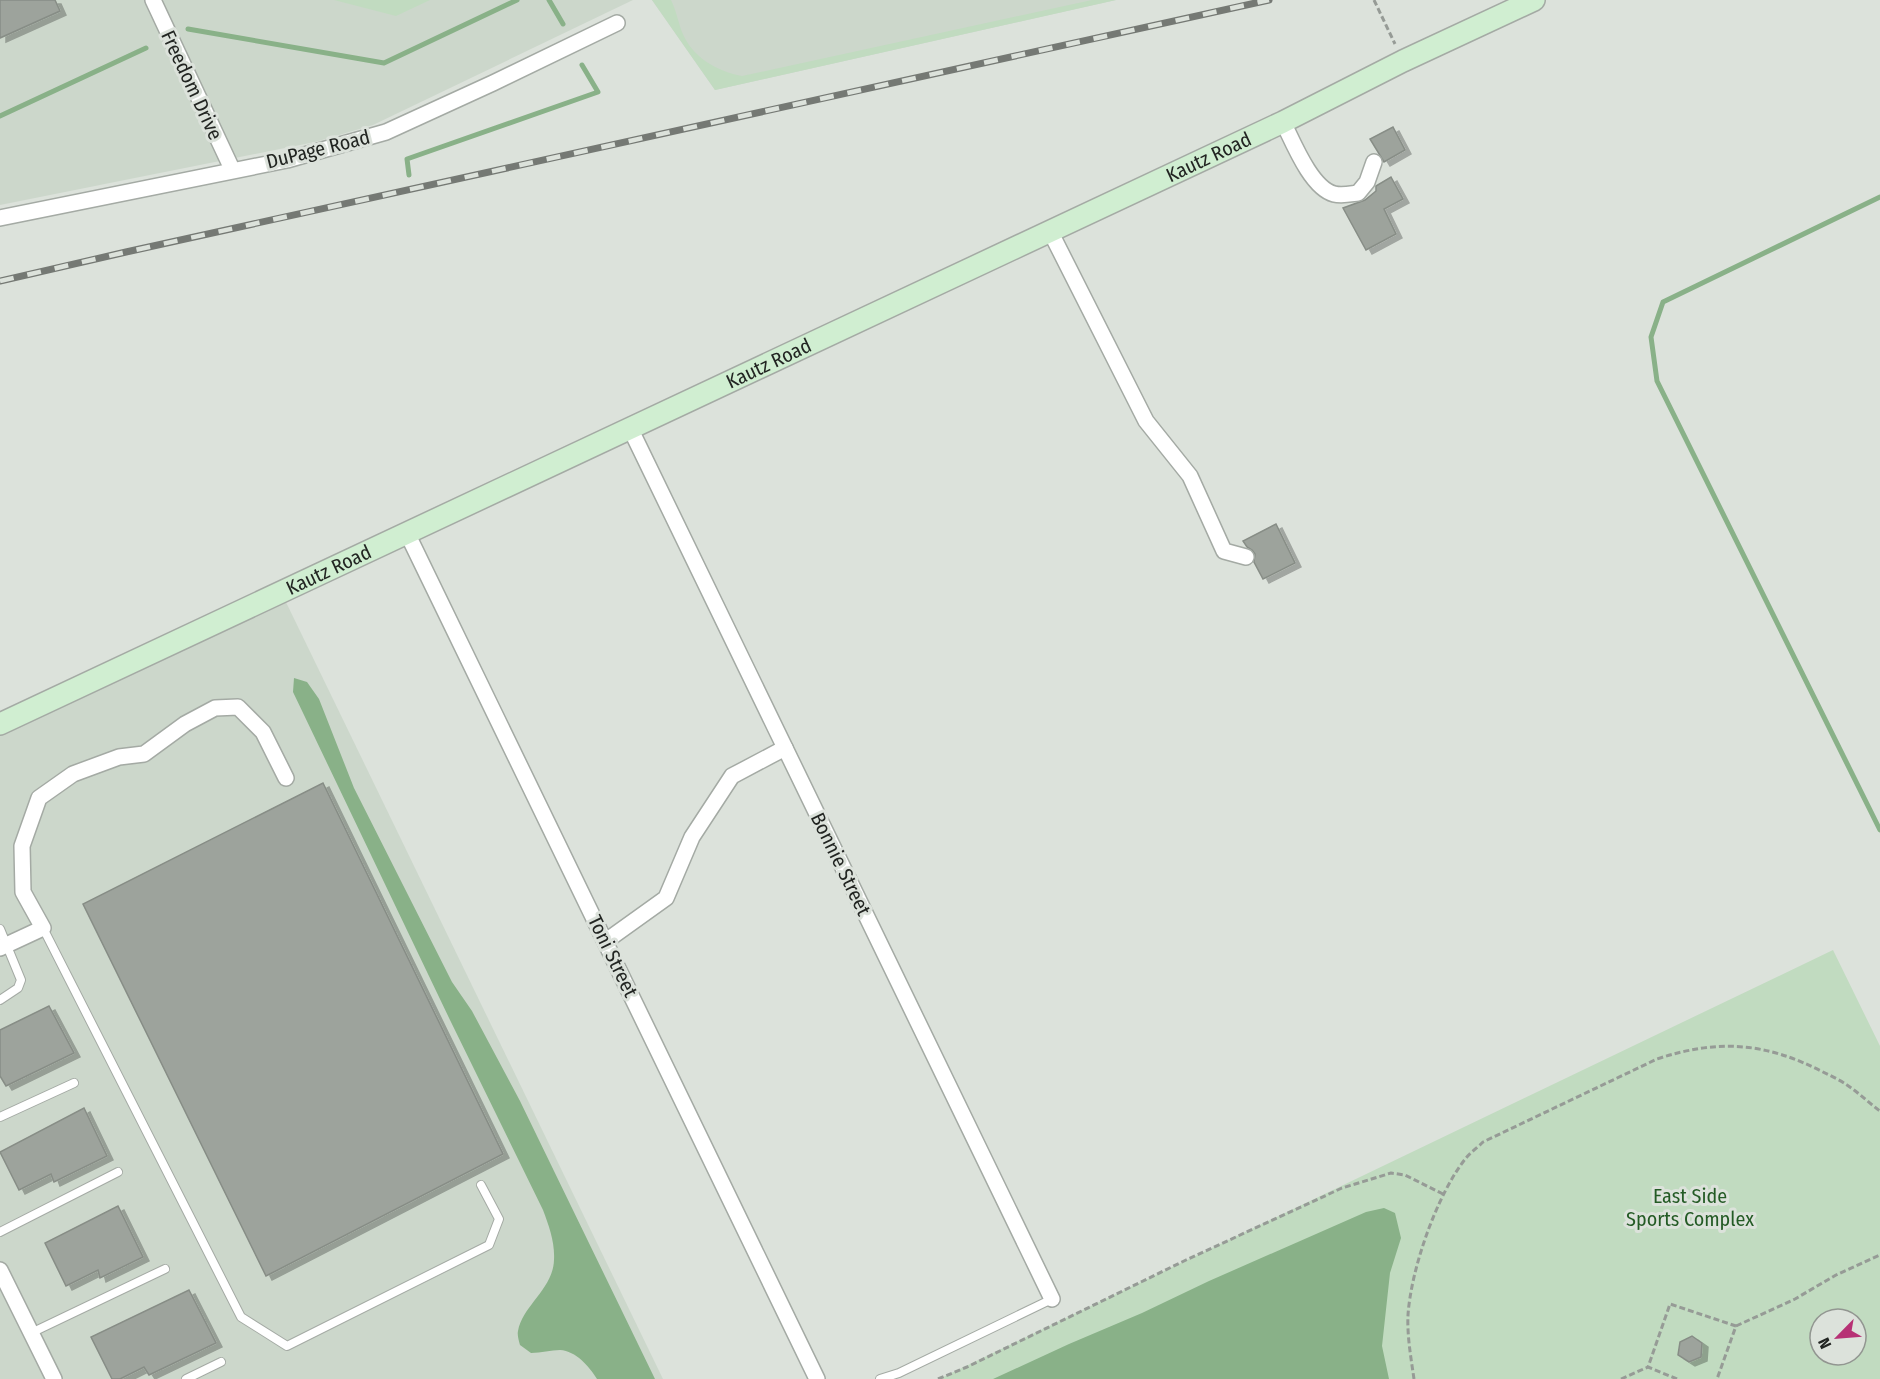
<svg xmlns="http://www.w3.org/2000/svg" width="1880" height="1379" font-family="'Fira Sans Condensed',sans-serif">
	<defs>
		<filter id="shadow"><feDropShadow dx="6" dy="4" stdDeviation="0" flood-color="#0004"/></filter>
	</defs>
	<rect width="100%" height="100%" fill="#dce2db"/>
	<g fill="#ccd7cb">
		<path d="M 0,0 L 633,0 L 373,125 L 315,142 L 0,205 Z"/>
		<path d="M 652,0 L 1116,0 L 715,90 Z"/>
		<path d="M 283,596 L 663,1379 L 0,1379 L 0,732 Z"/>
	</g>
	<g fill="#c1dbc0" fill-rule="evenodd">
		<path d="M 334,0 L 430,0 L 396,16 Z"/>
		<path d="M 652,0 L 671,0 C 676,10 678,21 682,32 C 692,57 716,71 742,76 L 1092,0 L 1116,0 L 715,90 Z"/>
		<path d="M 1833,950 L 1880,1046 L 1880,1379 L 939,1379 ZM 1820,1319 L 1856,1319 L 1856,1355 L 1820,1355 Z"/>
	</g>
	<g fill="#89b188">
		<path d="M 294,678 L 307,682 L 319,699 L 354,788 L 452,982 L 472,1011 L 520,1101 L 655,1379 L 597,1379 C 589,1366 576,1351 560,1350 C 551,1350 541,1353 531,1353 L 520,1345 C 519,1341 517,1335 518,1331 C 523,1305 553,1289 554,1260 C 555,1242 549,1226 543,1210 L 450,1020 L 293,692 Z"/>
		<path d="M 1384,1208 L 1395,1213 L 1401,1238 L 1390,1273 L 1382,1346 L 1389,1379 L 993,1379 L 1069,1344 L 1142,1313 L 1209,1281 L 1366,1212 Z"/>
	</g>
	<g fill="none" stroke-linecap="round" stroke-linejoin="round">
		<g stroke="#89b188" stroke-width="5">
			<path d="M 549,0 L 563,24"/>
			<path d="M 188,29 L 384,63 L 517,0"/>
			<path d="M 0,116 L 146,48"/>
			<path d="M 409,175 L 407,159 L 598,92 L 582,65"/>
			<path d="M 1880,197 L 1663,302 L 1651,337 L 1657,381 L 1880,830"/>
		</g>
	</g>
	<g fill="#9da39c" stroke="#878d86" stroke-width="1.5" filter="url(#shadow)">
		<path d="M 0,0 L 55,0 L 60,11 L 0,38 Z"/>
		<path d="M 1393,127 L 1405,150 L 1384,162 L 1370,139 Z"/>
		<path d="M 1391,177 L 1403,199 L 1384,209 L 1396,234 L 1366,250 L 1343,208 L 1365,200 L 1376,191 L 1376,186 Z"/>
		<path d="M 1276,524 L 1295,563 L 1263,579 L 1254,562 L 1255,554 L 1252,550 L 1247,547 L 1243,541 Z"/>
		<path d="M 323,783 L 503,1154 L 266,1276 L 83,904 Z"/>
		<path d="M 49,1006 L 74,1053 L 6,1086 L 0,1076 L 0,1030 Z"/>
		<path d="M 84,1108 L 107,1156 L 54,1182 L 51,1174 L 19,1190 L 0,1152 Z"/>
		<path d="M 118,1206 L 143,1257 L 100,1278 L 98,1270 L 66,1286 L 45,1243 Z"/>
		<path d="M 189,1290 L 216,1343 L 149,1375 L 144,1367 L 120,1379 L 112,1379 L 91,1337 Z"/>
		<path d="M 1692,1336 L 1702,1343 L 1701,1357 L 1689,1362 L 1678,1355 L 1680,1342 Z"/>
	</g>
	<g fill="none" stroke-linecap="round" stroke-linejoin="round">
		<g stroke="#a4aaa4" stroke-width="10">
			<g id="lane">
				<path d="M 43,928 L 241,1317 L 287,1346 L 489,1245 L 499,1219 L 481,1185"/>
				<path d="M 0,929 L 21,980 L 18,988 L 0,1000"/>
				<path d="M 0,1117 L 74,1083"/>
				<path d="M 0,1232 L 118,1172"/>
				<path d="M 31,1333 L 165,1269"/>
				<path d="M 186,1379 L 221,1362"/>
				<path d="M 880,1379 L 899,1373 L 1052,1299"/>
			</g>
		</g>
		<g stroke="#a4aaa4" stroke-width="18">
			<g id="street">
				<path d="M 153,0 L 232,169"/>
				<path d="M 1283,122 C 1293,142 1311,188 1334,194 C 1342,196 1350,194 1358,193 L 1367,182 L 1374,162"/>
				<path d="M 0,218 L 287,160 L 386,132 L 493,83 L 617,23"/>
				<path d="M 1050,231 L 1146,421 L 1190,476 L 1224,551 L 1246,557"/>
				<path d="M 630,428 L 1052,1299"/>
				<path d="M 407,533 L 817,1379"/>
				<path d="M 606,941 L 666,898 L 692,837 L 732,776 L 785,748"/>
				<path d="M 0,948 L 43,928 L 23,892 L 22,846 L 39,798 L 73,774 L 119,757 L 144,754 L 185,724 L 215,708 L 238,707 L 263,732 L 286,778"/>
				<path d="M 0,1270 L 54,1379"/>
			</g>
		</g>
		<g stroke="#a4aaa4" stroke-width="24">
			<g id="secondary">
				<path id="s1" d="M 0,724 L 1283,122 L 1403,61 L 1534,0"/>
			</g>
		</g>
		<g stroke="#969b96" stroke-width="3" stroke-dasharray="6 3" stroke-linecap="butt">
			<path d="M 1374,0 L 1395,44"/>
			<path d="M 1736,1326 L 1795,1299 L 1836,1275 L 1880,1255"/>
			<path d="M 938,1379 L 967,1367 L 1186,1260 L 1342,1188 L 1391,1173 L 1405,1175 L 1443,1194"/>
			<path d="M 1414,1379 C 1411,1358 1407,1336 1408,1315 C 1411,1269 1437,1194 1466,1158 C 1471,1152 1478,1147 1483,1142 L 1657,1059 C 1718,1039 1765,1042 1823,1072 C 1831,1076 1840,1080 1847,1085 C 1859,1093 1869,1103 1880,1111"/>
			<path d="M 1621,1379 L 1648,1367"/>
			<path d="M 1677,1379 L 1648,1367 L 1670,1304 L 1736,1326 L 1717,1379"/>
		</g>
		<use href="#lane" stroke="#fff" stroke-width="8"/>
		<use href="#street" stroke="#fff" stroke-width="15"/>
		<use href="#secondary" stroke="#d0eed1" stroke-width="21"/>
		<g stroke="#757974" stroke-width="7">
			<path id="rail" d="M 0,281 L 126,252 L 1269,0"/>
		</g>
		<use href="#rail" stroke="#dce2db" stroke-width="4.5" stroke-dasharray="14" stroke-linecap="butt"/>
	</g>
	<g text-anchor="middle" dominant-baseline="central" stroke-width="6" stroke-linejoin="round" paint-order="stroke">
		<g font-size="20" fill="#222522" stroke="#dce2db">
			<text transform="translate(192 85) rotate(65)">Freedom Drive</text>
			<text transform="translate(318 149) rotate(-14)">DuPage Road</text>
			<text stroke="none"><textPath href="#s1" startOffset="1335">Kautz Road</textPath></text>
			<text stroke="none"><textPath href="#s1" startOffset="849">Kautz Road</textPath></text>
			<text stroke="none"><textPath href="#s1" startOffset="363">Kautz Road</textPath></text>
			<text transform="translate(841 864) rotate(64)">Bonnie Street</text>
			<text transform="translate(613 956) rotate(64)">Toni Street</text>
		</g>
		<g font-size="20" fill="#245b25" stroke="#dce2db">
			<text x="1690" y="1196">East Side<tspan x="1690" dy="23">Sports Complex</tspan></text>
		</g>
	</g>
	<g transform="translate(1838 1337) rotate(245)"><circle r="28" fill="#dce2db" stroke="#929691" stroke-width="1.5"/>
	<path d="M0-4.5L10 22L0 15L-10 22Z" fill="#b73175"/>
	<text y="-9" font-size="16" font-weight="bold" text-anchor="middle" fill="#222522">N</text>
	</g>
</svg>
